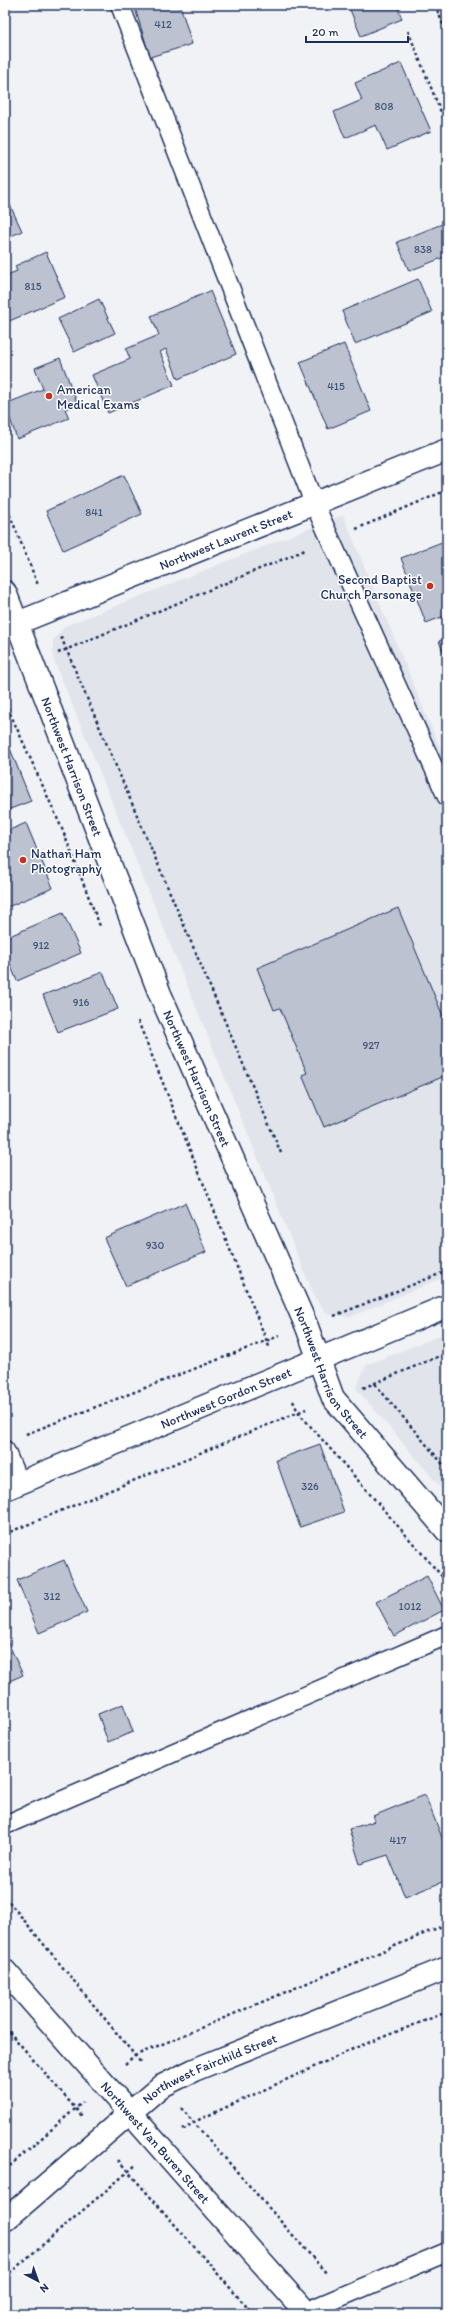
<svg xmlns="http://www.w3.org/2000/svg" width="452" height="2319" font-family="Itim,sans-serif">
	<rect width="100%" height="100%" fill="#f1f2f5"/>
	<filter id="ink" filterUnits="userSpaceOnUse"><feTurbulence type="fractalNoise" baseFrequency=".025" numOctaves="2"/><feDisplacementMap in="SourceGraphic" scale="8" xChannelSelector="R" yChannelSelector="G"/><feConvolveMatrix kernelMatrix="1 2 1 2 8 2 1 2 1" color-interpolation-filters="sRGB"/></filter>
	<g filter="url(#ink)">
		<g fill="#e1e4ea">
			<path d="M 343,515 L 447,765 L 447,1276 L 350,1317 L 327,1314 L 315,1298 L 53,658 L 53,640 L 65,626 Z"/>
			<path d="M 447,1333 L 447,1495 L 356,1388 L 366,1365 Z"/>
		</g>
		<g fill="#bcc2d0" stroke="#1b2f5e">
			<path d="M 134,5 L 180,5 L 192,44 L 150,57 Z"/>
			<path d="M 348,5 L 397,5 L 402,19 L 361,36 Z"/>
			<path d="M 401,63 L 431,131 L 387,150 L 376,125 L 345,138 L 334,112 L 362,100 L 355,83 Z"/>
			<path d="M 10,205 L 22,231 L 5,239 L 5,207 Z"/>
			<path d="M 447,222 L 447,256 L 409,271 L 397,242 Z"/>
			<path d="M 46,252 L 65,297 L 7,322 L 5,316 L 5,276 L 17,271 L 15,266 Z"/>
			<path d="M 418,279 L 432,312 L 355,344 L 342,311 Z"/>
			<path d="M 210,291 L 236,354 L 178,379 L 166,349 L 160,352 L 174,385 L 108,413 L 92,375 L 130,359 L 126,349 L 159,335 L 151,316 Z"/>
			<path d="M 99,299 L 115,333 L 74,352 L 58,319 Z"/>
			<path d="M 344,344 L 371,411 L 328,429 L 300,362 Z"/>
			<path d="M 60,358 L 78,405 L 65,409 L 69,418 L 17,439 L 5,404 L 43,389 L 35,368 Z"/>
			<path d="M 124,475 L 142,514 L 63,550 L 46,511 Z"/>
			<path d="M 447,540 L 447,615 L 426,623 L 401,558 Z"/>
			<path d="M 447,638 L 447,662 L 439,641 Z"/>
			<path d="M 5,736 L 31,801 L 5,811 Z"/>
			<path d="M 26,823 L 53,888 L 5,908 L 5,832 Z"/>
			<path d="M 398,908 L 443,1016 L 447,1014 L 447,1075 L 324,1127 L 302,1075 L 307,1073 L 280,1008 L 274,1010 L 257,968 Z"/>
			<path d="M 63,913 L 81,953 L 17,981 L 5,952 L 5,938 Z"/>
			<path d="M 103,972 L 118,1009 L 58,1032 L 43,995 Z"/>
			<path d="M 185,1203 L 206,1252 L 126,1286 L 104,1238 Z"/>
			<path d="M 320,1444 L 344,1512 L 300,1527 L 276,1460 Z"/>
			<path d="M 64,1560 L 87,1612 L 39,1633 L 17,1580 Z"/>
			<path d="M 427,1576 L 444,1610 L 394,1636 L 376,1602 Z"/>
			<path d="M 5,1636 L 23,1675 L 5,1683 Z"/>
			<path d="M 123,1704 L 133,1732 L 108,1742 L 98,1714 Z"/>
			<path d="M 425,1795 L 447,1850 L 447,1880 L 405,1897 L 388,1855 L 360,1864 L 349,1829 L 375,1821 L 373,1816 Z"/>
		</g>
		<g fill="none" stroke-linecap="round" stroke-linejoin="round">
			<g stroke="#1b2f5e" stroke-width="21">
				<g id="service">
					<path d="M 120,5 L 314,503 L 447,797"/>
					<path d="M 5,1450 L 19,1483"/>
					<path d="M 5,1825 L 447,1635"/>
					<path d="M 305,2312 L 447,2252"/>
				</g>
			</g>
			<g stroke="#1b2f5e" stroke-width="25">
				<g id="minor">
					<path id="s1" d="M 5,592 L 160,994 L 307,1327 L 333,1398 L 447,1531"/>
					<path id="s2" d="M 5,628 L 447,450"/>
					<path id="s3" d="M 5,1971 L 307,2314"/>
					<path id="s4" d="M 5,2220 L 160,2087 L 194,2070 L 447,1968"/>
				</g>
			</g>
			<g stroke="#1b2f5e" stroke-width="25">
				<g id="secondary">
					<path id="s5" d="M 5,1489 L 447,1306"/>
				</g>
			</g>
			<g stroke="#1b2f5e" stroke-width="2.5" stroke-dasharray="3 3" stroke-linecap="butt">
				<path d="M 435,5 L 447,34"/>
				<path d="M 408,31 L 447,127"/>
				<path d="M 5,503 L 38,585"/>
				<path d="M 356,529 L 447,490"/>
				<path d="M 61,637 L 281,1153"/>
				<path d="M 58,653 L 305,550"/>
				<path d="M 5,702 L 63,831 L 100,926"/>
				<path d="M 138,1021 L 270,1349"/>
				<path d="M 334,1316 L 447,1271"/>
				<path d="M 375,1384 L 447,1469"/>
				<path d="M 363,1388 L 447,1353"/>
				<path d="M 293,1401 L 298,1412 L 447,1582"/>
				<path d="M 26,1434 L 279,1336"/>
				<path d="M 5,1534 L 306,1409"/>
				<path d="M 5,1897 L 142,2064"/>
				<path d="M 5,2027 L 82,2116"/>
				<path d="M 125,2064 L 134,2056 L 447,1924"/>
				<path d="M 181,2108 L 327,2274"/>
				<path d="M 183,2130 L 194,2122 L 355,2048 L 447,2012"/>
				<path d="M 118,2160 L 253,2314"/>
				<path d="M 5,2170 L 83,2102"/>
				<path d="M 5,2277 L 137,2164"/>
			</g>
			<use href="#service" stroke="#fff" stroke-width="18"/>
			<use href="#minor" stroke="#fff" stroke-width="22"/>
			<use href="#secondary" stroke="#fff" stroke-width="22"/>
		</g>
	</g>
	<g fill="#c8321e" stroke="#fff" stroke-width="1.5">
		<circle cx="49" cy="396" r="4"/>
		<circle cx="430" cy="586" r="4"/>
		<circle cx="23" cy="860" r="4"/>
	</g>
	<g text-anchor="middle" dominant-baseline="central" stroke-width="3" stroke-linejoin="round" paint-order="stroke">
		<g font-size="11" fill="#43547a">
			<text x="163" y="24">412</text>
			<text x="384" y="106">808</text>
			<text x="423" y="249">838</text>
			<text x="33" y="286">815</text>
			<text x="336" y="386">415</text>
			<text x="94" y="512">841</text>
			<text x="41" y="945">912</text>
			<text x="81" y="1002">916</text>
			<text x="371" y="1045">927</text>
			<text x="155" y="1245">930</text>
			<text x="310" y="1486">326</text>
			<text x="52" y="1596">312</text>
			<text x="410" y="1606">1012</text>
			<text x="398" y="1840">417</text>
		</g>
		<g font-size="13" fill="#1b2f5e" stroke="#fff" text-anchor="start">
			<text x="57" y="389">American<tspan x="57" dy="15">Medical Exams</tspan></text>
			<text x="422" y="579" text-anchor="end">Second Baptist<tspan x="422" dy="15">Church Parsonage</tspan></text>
			<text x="31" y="853">Nathan Ham<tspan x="31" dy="15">Photography</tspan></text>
		</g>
		<g font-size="13" fill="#1b2f5e" stroke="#fff">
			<text stroke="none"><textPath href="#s2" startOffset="238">Northwest Laurent Street</textPath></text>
			<text stroke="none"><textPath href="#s1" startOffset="187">Northwest Harrison Street</textPath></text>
			<text stroke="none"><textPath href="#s1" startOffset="523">Northwest Harrison Street</textPath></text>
			<text stroke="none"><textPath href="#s1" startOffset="847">Northwest Harrison Street</textPath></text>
			<text stroke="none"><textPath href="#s5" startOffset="239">Northwest Gordon Street</textPath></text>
			<text stroke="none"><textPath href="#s4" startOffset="257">Northwest Fairchild Street</textPath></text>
			<text stroke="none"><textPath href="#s3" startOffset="228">Northwest Van Buren Street</textPath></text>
		</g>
	</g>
	<rect width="452" height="2319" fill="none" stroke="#fff" stroke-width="20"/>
	<rect x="10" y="10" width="432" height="2299" fill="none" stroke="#1b2f5e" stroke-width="1.5" filter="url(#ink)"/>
	<g transform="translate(38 2281) rotate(139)" stroke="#ffffff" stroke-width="3" paint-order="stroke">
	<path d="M0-3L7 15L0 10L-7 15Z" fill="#1b2f5e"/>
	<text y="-6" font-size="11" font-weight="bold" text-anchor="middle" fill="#1b2f5e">N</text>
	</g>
	<path d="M306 36v6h102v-6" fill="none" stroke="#1b2f5e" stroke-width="2"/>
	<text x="312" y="36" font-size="12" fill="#1b2f5e" stroke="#ffffff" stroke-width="3" paint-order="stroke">20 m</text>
</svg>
